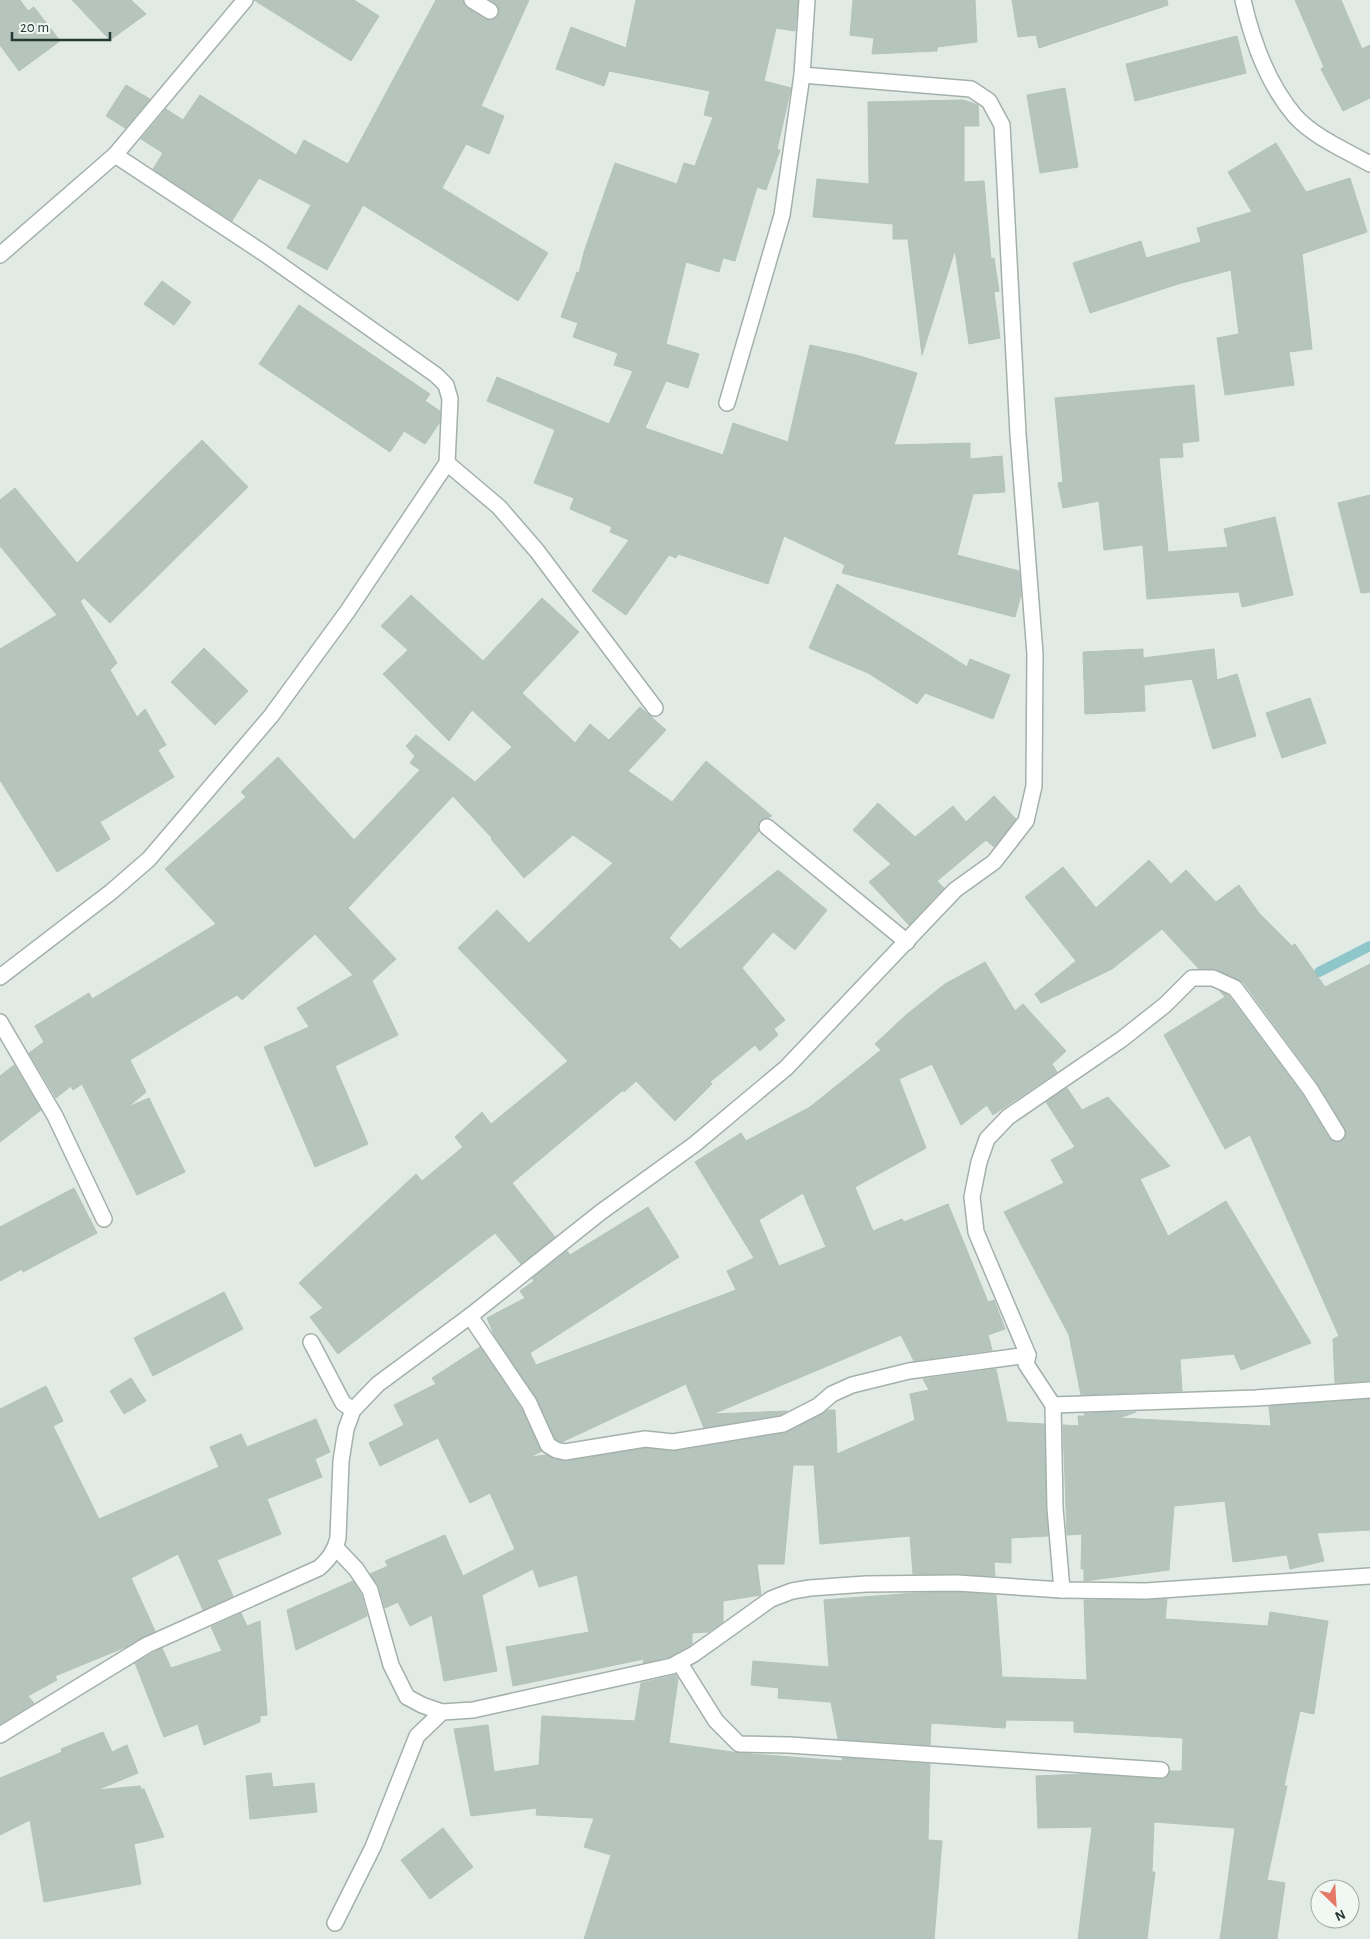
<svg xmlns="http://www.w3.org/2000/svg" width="1370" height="1939" font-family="'Alegreya Sans',sans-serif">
	<rect width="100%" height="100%" fill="#e1eae5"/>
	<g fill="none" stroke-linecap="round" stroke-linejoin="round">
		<path stroke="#8ec6ca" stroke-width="10" d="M 1319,972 L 1370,946"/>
	</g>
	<g fill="#b6c4be" stroke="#b4c3bb" fill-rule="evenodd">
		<path d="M 0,0 L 20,0 L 28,11 L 34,7 L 60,41 L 19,71 L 0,45 Z"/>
		<path d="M 72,0 L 131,0 L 146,14 L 110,40 Z"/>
		<path d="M 254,0 L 354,0 L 379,16 L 351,61 Z"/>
		<path d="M 436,0 L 463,0 L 467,8 L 490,20 L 498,16 L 499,11 L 498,6 L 490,0 L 529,0 L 481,106 L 504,116 L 489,154 L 466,144 L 442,188 L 548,253 L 518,301 L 363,205 L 327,270 L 287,248 L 311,205 L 259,178 L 232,221 L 153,169 L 163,153 L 141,139 L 166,109 L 183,120 L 200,95 L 296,155 L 304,140 L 348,164 Z"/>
		<path d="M 636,0 L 798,0 L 795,31 L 776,28 L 764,81 L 791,88 L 777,149 L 780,150 L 766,190 L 757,187 L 735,261 L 723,258 L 719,272 L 686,262 L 666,344 L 699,354 L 688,388 L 666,381 L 645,428 L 723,455 L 733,423 L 788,442 L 810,345 L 856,355 L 917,373 L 894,445 L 970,443 L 970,459 L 1002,456 L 1005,492 L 973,494 L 957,555 L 1019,571 L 1021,595 L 1015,617 L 842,573 L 845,565 L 784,536 L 768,584 L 678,554 L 676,558 L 669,555 L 626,615 L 592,591 L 629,540 L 610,532 L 612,527 L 570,509 L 574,498 L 534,483 L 555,430 L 487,401 L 497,377 L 609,424 L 633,371 L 614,365 L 618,353 L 573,337 L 578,323 L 561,317 L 577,272 L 579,273 L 584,252 L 615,163 L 677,184 L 684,163 L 695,166 L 713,117 L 704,115 L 710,91 L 609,71 L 604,86 L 556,69 L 571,27 L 626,48 Z"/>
		<path d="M 853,0 L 975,0 L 977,42 L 937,47 L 937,51 L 872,54 L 874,38 L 850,35 Z"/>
		<path d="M 1012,0 L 1167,0 L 1168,5 L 1039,48 L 1036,35 L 1018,37 Z"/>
		<path d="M 1295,0 L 1341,0 L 1362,49 L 1370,45 L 1370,98 L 1343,111 L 1321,69 L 1324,67 Z"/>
		<path d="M 1237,36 L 1246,73 L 1135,101 L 1126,64 Z"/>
		<path d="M 126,85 L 150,99 L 125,128 L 106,116 Z"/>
		<path d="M 1065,88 L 1078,167 L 1040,173 L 1027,95 Z"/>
		<path d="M 963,100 L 978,105 L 979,126 L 964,126 L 964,182 L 984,181 L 991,259 L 994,258 L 999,291 L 994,292 L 1000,338 L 969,344 L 955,250 L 922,355 L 908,239 L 893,239 L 893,224 L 813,217 L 817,179 L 869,184 L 868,102 Z"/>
		<path d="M 1276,143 L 1306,192 L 1350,178 L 1367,232 L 1302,254 L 1312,349 L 1289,352 L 1294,385 L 1225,395 L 1217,338 L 1239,334 L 1231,270 L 1178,284 L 1090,313 L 1073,263 L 1141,241 L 1146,258 L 1201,242 L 1197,228 L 1252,212 L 1228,172 Z"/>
		<path d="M 162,281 L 191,302 L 174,325 L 144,304 Z"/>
		<path d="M 299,305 L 430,394 L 425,401 L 440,411 L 440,422 L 425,444 L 404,431 L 390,452 L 259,364 Z"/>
		<path d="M 1194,385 L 1199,441 L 1182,443 L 1183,457 L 1159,458 L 1168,552 L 1228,547 L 1224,529 L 1275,517 L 1293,595 L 1242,607 L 1239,592 L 1147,599 L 1143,545 L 1104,550 L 1099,501 L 1063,508 L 1058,483 L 1063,482 L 1055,398 Z"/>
		<path d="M 202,440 L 248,487 L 110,623 L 84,598 L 80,601 L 117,663 L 110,670 L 137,717 L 145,709 L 166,745 L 158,750 L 174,777 L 100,822 L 110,839 L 57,872 L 0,780 L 0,649 L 57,615 L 0,546 L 0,500 L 15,488 L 77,563 Z"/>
		<path d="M 1370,495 L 1370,592 L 1361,593 L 1338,503 Z"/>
		<path d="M 837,584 L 967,667 L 970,659 L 1010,675 L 993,719 L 925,693 L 917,704 L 868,673 L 809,648 Z"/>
		<path d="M 411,595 L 483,661 L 542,598 L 579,632 L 522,693 L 575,743 L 590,724 L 609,740 L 640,707 L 666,730 L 628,771 L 672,802 L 706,761 L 772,816 L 760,821 L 759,831 L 669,938 L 680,949 L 778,870 L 827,910 L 795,950 L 773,932 L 742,968 L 785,1020 L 774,1029 L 778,1035 L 760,1051 L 755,1045 L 710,1082 L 712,1084 L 675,1121 L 636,1081 L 624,1092 L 623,1090 L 512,1183 L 555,1237 L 521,1264 L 495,1233 L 338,1354 L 310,1317 L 323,1308 L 299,1283 L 416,1174 L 422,1181 L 463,1147 L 455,1137 L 482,1112 L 491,1124 L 568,1061 L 458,948 L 497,910 L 529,943 L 613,863 L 573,835 L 524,878 L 491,839 L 492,838 L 453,796 L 348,908 L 396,959 L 372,981 L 398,1035 L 335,1066 L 368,1144 L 315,1167 L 264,1047 L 309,1027 L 297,1008 L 353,975 L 315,934 L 242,1000 L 237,995 L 130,1060 L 146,1092 L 128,1107 L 149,1098 L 185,1172 L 137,1195 L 82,1084 L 73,1090 L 71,1086 L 56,1098 L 29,1053 L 44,1042 L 35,1026 L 89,993 L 92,999 L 216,924 L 165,869 L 246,797 L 241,792 L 278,757 L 354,840 L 420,770 L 410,763 L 415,756 L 406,746 L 416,735 L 475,782 L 512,747 L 472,710 L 449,741 L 383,674 L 408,650 L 381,626 Z"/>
		<path d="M 204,648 L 248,691 L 215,725 L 171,682 Z"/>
		<path d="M 1143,649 L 1143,658 L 1214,649 L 1217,680 L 1237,674 L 1256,736 L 1213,749 L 1192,679 L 1144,685 L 1145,711 L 1085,714 L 1083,652 Z"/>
		<path d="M 1310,698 L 1326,743 L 1282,758 L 1266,713 Z"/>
		<path d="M 994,796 L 1016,819 L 994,847 L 986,840 L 937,881 L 944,888 L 909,925 L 869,882 L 891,864 L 853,830 L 878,803 L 915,837 L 953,806 L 966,822 Z"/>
		<path d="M 1149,860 L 1171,884 L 1186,870 L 1216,902 L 1239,885 L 1259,913 L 1292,946 L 1295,944 L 1325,987 L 1370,964 L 1370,1381 L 1335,1383 L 1333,1339 L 1339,1336 L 1250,1135 L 1225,1149 L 1164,1035 L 1225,997 L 1220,991 L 1229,996 L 1302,1094 L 1329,1138 L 1337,1142 L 1342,1141 L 1346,1133 L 1345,1129 L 1318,1084 L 1243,982 L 1216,969 L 1199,969 L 1162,929 L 1112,969 L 1041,1003 L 1035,994 L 1076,961 L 1025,897 L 1063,867 L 1096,908 Z"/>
		<path d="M 985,962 L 1015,1011 L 1023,1004 L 1066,1051 L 1052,1064 L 1057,1072 L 993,1115 L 987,1105 L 961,1125 L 932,1064 L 899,1079 L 926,1148 L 855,1187 L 873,1231 L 902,1219 L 904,1222 L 948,1204 L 988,1302 L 994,1300 L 1005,1329 L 988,1335 L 992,1350 L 914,1361 L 901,1335 L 713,1414 L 787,1411 L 780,1415 L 704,1428 L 686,1384 L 562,1442 L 555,1439 L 537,1399 L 495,1337 L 487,1318 L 525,1298 L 520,1291 L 534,1281 L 532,1278 L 567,1251 L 570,1255 L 648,1207 L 679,1257 L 530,1353 L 536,1365 L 736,1290 L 727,1271 L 754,1258 L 695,1162 L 741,1133 L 746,1141 L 810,1107 L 881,1050 L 875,1044 L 906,1015 L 945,984 ZM 803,1193 L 826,1247 L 779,1266 L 759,1220 Z"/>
		<path d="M 14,1065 L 41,1110 L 0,1142 L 0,1076 Z"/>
		<path d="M 1067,1088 L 1082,1110 L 1108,1097 L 1170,1166 L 1140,1179 L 1168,1236 L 1226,1201 L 1311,1343 L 1241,1370 L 1234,1354 L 1180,1359 L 1182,1391 L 1081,1395 L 1069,1335 L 1004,1212 L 1064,1183 L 1051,1160 L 1075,1147 L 1046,1102 Z"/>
		<path d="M 74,1188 L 97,1233 L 23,1272 L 22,1269 L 0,1281 L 0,1227 Z"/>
		<path d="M 224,1292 L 243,1329 L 153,1376 L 134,1338 Z"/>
		<path d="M 480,1347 L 521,1408 L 542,1451 L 530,1457 L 547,1455 L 563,1461 L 645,1448 L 675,1451 L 785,1433 L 828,1410 L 835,1410 L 837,1454 L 915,1420 L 910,1394 L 929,1390 L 923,1379 L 996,1369 L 1007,1422 L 1044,1424 L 1048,1536 L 1011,1538 L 1011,1563 L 994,1562 L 995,1576 L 913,1574 L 910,1536 L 820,1544 L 814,1465 L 793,1465 L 784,1564 L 757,1564 L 761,1595 L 723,1601 L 723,1622 L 708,1632 L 692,1633 L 692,1644 L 689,1646 L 669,1657 L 643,1663 L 644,1659 L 513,1686 L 506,1647 L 589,1632 L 577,1575 L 539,1587 L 533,1569 L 482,1595 L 497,1671 L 444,1681 L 432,1615 L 410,1626 L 398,1602 L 385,1608 L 379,1587 L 370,1574 L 388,1566 L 385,1561 L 445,1535 L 463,1576 L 515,1549 L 490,1493 L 470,1503 L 438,1438 L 380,1466 L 369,1443 L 404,1425 L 394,1405 L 436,1384 L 432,1378 Z"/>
		<path d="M 131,1378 L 146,1401 L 124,1414 L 110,1391 Z"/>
		<path d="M 46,1386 L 63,1421 L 53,1426 L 99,1519 L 219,1467 L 210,1447 L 241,1434 L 247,1447 L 316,1419 L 330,1452 L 315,1459 L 322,1477 L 267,1499 L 281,1534 L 217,1560 L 233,1596 L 203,1610 L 178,1554 L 131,1578 L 155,1631 L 128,1646 L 55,1676 L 57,1680 L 28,1696 L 34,1703 L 0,1724 L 0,1409 Z"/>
		<path d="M 1370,1399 L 1370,1530 L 1317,1533 L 1324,1561 L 1290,1569 L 1287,1555 L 1233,1562 L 1225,1501 L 1174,1506 L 1169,1570 L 1084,1581 L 1084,1569 L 1081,1569 L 1082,1534 L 1067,1535 L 1063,1425 L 1079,1426 L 1078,1416 L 1085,1416 L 1084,1413 L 1136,1412 L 1119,1418 L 1271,1426 L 1269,1406 Z"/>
		<path d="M 353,1581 L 361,1594 L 367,1616 L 296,1650 L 287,1610 Z"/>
		<path d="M 957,1592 L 996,1595 L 1002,1677 L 1087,1680 L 1084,1600 L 1167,1599 L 1165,1619 L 1268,1626 L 1270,1612 L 1328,1621 L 1314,1714 L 1300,1711 L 1284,1786 L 1287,1786 L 1267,1880 L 1285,1883 L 1277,1939 L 1220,1939 L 1235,1828 L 1154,1822 L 1152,1872 L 1155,1872 L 1147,1939 L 1078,1939 L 1092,1827 L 1038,1828 L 1036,1776 L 1083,1774 L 1165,1779 L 1170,1771 L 1182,1771 L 1183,1738 L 1074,1732 L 1074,1721 L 1006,1720 L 1005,1728 L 931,1723 L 930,1745 L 838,1739 L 831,1702 L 778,1698 L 779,1688 L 751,1685 L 753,1661 L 829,1667 L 824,1600 L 915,1593 Z"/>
		<path d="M 241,1613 L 247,1626 L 260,1621 L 267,1715 L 260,1716 L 260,1722 L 204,1745 L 198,1724 L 164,1737 L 135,1663 L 162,1648 L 171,1668 L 222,1651 L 211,1627 Z"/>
		<path d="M 676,1675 L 678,1679 L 669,1743 L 739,1753 L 843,1761 L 842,1758 L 930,1764 L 928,1840 L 942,1841 L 934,1939 L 584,1939 L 611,1855 L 584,1847 L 594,1818 L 536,1815 L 537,1808 L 471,1816 L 454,1729 L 488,1725 L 494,1772 L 539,1765 L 542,1716 L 635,1721 L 641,1683 Z"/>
		<path d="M 103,1732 L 112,1752 L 127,1745 L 138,1773 L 97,1790 L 140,1786 L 141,1789 L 144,1789 L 164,1837 L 134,1844 L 141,1884 L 44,1902 L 30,1820 L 0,1835 L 0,1778 L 62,1752 L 61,1749 Z"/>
		<path d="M 271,1773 L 273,1787 L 314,1783 L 317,1812 L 250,1819 L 246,1776 Z"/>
		<path d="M 443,1828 L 473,1867 L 430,1899 L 401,1860 Z"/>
	</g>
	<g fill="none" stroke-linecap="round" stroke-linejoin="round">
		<g stroke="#a4b1ab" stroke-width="18">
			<path id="service" d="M 767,827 L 907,942"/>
		</g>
		<g stroke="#a4b1ab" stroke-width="18">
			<g id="minor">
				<path d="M 472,0 L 490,11"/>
				<path d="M 1243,0 C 1252,40 1268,84 1295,116 C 1314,137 1345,150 1370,164"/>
				<path d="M 0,255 L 115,155 L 245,0"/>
				<path d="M 727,403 L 782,215 L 802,75 L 807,0"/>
				<path d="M 447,463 L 499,507 L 537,551 L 655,708"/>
				<path d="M 0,977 L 111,892 L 149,859 L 271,716 L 347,612 L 447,463 L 450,399 L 446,385 L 436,375 L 262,252 L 115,155"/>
				<path d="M 0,1022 L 55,1116 L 104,1219"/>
				<path d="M 470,1316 L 529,1403 L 548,1445 L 556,1450 L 565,1452 L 645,1439 L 673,1442 L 783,1424 L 818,1406 L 832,1394 L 852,1385 L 909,1371 L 1028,1355"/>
				<path d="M 311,1342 L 343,1403 L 353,1410"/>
				<path d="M 1053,1405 L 1256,1398 L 1370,1390"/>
				<path d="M 336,1548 L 356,1569 L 370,1590 L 391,1665 L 407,1697 L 422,1705 L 442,1712 L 473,1710 L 672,1666 L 694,1654 L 771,1599 L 792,1591 L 810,1588 L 866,1584 L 957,1583 L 1062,1590 L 1146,1591 L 1370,1576"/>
				<path d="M 1062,1590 L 1055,1508 L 1053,1405 L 1026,1364 L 1028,1355 L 976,1232 L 972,1197 L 979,1162 L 987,1139 L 1008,1117 L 1122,1039 L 1165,1005 L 1192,978 L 1213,978 L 1235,988 L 1310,1089 L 1337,1133"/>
				<path d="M 679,1662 L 716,1721 L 739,1744 L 789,1745 L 1161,1770"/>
				<path d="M 0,1735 L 147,1645 L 319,1568 C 329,1559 335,1551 338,1538 L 341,1461 L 346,1429 L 353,1410 L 378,1384 L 470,1316 L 601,1212 L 695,1144 L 786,1068 L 955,890 L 994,862 L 1026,821 L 1034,786 L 1035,654 L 1018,434 L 1002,125 L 989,101 L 971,89 L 802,75"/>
				<path d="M 335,1923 L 373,1847 L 417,1736 L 442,1712"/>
			</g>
		</g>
		<use href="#service" stroke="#fff" stroke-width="15"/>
		<use href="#minor" stroke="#fff" stroke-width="15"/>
	</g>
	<g transform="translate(1335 1904) rotate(155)"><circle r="24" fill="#f1f7f3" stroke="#9faba5"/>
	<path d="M0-4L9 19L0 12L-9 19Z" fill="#e47765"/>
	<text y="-8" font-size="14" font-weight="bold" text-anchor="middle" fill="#233931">N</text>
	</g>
	<path d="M12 32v8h98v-8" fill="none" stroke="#233931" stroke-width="2.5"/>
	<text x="20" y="32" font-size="15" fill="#233931" stroke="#f1f7f3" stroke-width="4" paint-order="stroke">20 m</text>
</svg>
